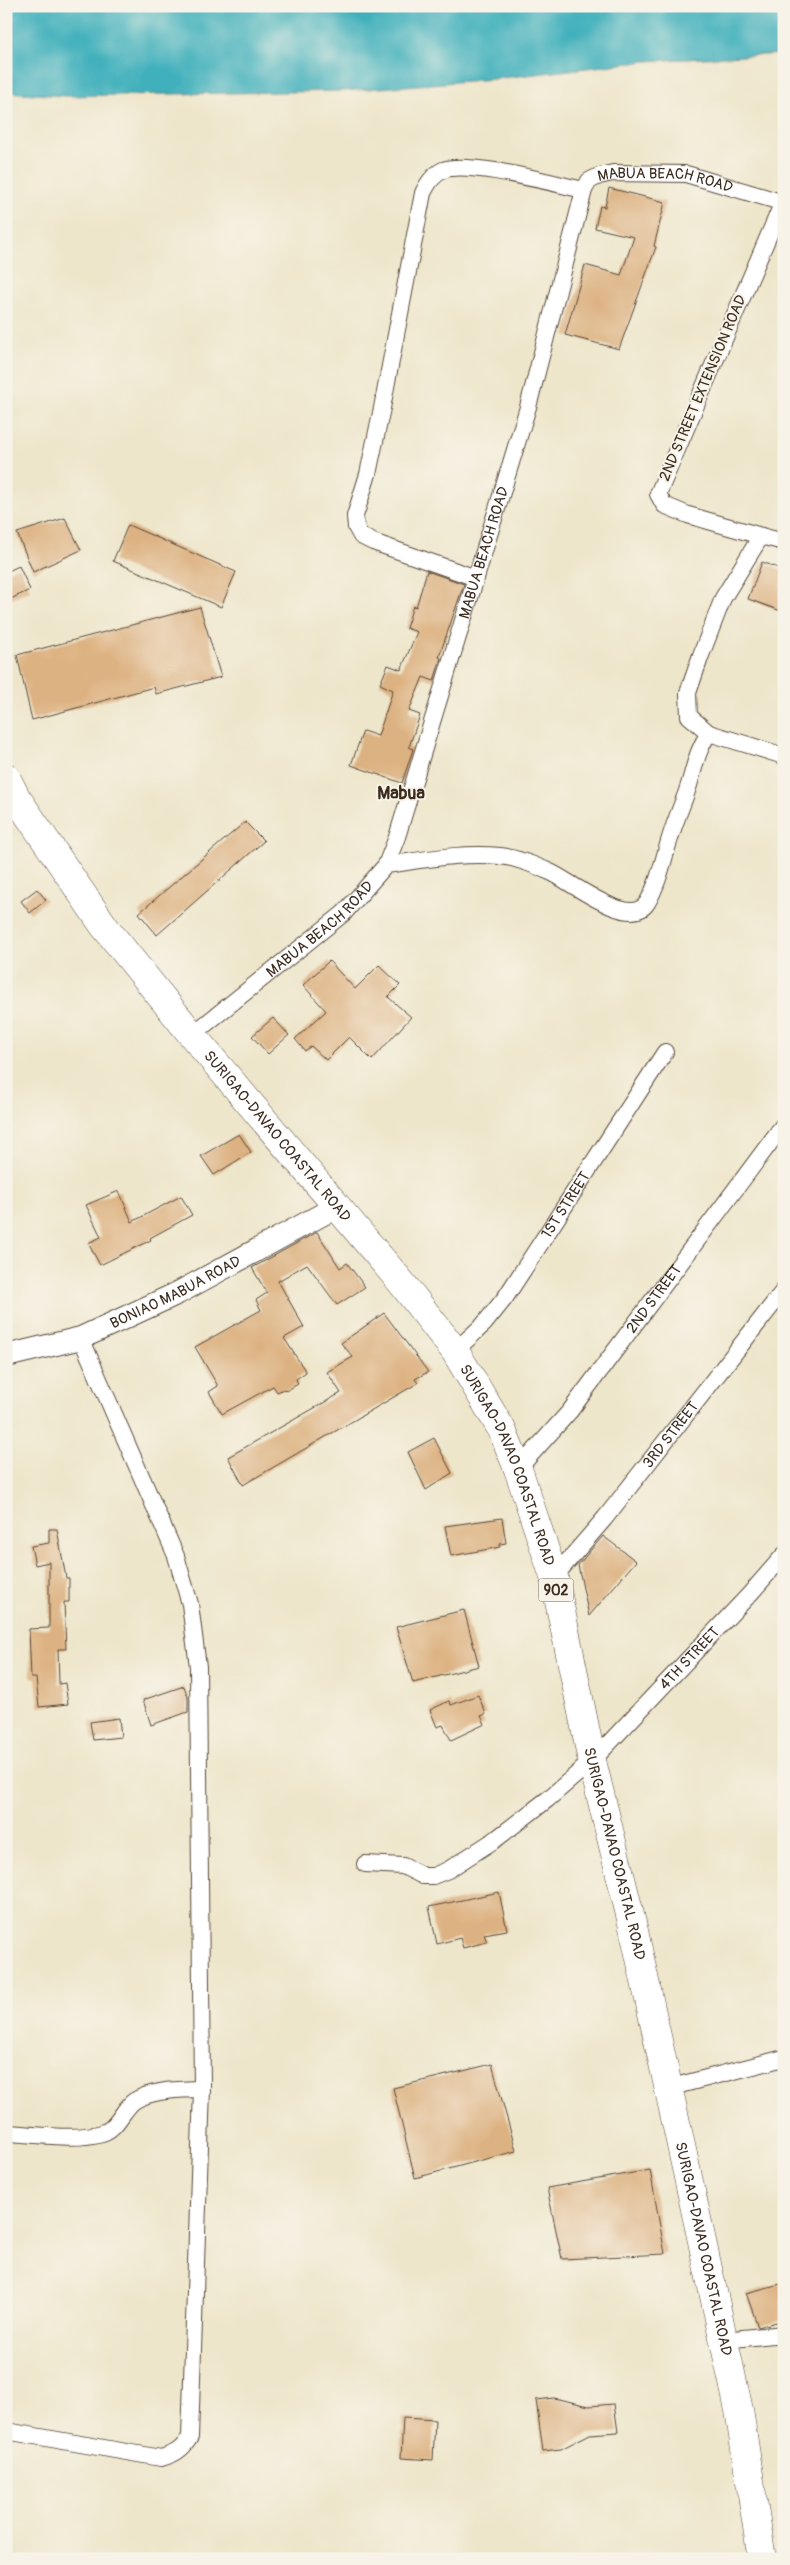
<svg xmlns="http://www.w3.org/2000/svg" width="790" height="2565" font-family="Pangolin,sans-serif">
	<rect width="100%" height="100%" fill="#f7f3e8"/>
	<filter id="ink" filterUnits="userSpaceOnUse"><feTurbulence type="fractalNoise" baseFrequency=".02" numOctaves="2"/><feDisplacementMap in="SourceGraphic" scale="10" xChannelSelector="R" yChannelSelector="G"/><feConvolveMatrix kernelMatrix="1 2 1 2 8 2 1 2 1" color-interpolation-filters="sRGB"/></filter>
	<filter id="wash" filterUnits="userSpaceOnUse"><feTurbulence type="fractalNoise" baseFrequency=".0096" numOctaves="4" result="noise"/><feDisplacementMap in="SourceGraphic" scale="20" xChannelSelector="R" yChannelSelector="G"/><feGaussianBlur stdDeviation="1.12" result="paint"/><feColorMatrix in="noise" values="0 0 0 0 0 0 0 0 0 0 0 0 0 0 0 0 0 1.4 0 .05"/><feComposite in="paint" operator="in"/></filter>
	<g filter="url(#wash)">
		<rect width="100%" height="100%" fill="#eee6cb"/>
		<path fill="#41b0bc" stroke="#3e6d6d" d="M 6,6 L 784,6 L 784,54 L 646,61 L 494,79 L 343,91 L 65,96 L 6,92 Z"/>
		<g id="blocks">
			<g fill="#ddb282">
				<path d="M 609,188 L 665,202 L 654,246 L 656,247 L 619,349 L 565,335 L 585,265 L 621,275 L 634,237 L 595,228 L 600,206 L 605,207 Z"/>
				<path d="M 65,518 L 81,550 L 33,572 L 17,533 Z"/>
				<path d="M 128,525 L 236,572 L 221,607 L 113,561 Z"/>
				<path d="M 762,562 L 784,570 L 784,602 L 781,611 L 748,599 Z"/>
				<path d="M 19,566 L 30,590 L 6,601 L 6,572 Z"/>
				<path d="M 427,571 L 464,584 L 439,657 L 441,658 L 434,681 L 423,677 L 409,711 L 420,715 L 409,747 L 413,749 L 402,783 L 351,765 L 363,731 L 378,736 L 393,690 L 380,684 L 388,665 L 401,670 L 417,632 L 406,628 L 413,606 L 416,607 Z"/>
				<path d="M 200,607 L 221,677 L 156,694 L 154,687 L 32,720 L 17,655 Z"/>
				<path d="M 245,822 L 264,841 L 157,935 L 139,913 Z"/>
				<path d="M 37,889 L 46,900 L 30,913 L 21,901 Z"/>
				<path d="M 329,961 L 355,989 L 379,965 L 400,985 L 388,997 L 411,1017 L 372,1060 L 349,1037 L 326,1060 L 311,1046 L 305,1051 L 295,1039 L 326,1011 L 303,985 Z"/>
				<path d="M 273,1018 L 289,1035 L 268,1054 L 252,1036 Z"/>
				<path d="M 239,1134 L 251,1152 L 214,1175 L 201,1156 Z"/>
				<path d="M 119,1191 L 132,1222 L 181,1196 L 192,1215 L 150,1238 L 151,1240 L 100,1265 L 88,1243 L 101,1237 L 86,1205 Z"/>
				<path d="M 317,1232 L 340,1268 L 347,1263 L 365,1287 L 337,1305 L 307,1264 L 278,1281 L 304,1327 L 284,1338 L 306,1372 L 296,1379 L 298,1384 L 286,1391 L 284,1389 L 277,1392 L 273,1386 L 222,1414 L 209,1392 L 218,1386 L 195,1347 L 261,1310 L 256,1300 L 267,1293 L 252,1268 Z"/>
				<path d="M 384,1313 L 428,1372 L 415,1379 L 418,1383 L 243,1485 L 228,1457 L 341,1393 L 327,1372 L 353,1357 L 341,1343 Z"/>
				<path d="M 434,1438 L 452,1473 L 426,1490 L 408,1452 Z"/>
				<path d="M 502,1518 L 506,1543 L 500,1544 L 500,1547 L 451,1556 L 445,1526 Z"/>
				<path d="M 49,1529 L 57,1529 L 66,1578 L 69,1578 L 69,1602 L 64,1602 L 66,1649 L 58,1649 L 59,1684 L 65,1683 L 68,1704 L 39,1707 L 36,1678 L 31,1678 L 29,1629 L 49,1628 L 49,1562 L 35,1565 L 31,1546 L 49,1543 Z"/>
				<path d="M 603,1536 L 636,1561 L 589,1616 L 578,1565 Z"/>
				<path d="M 464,1610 L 479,1666 L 413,1683 L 396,1627 Z"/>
				<path d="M 184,1686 L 188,1697 L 188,1712 L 151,1725 L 143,1700 Z"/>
				<path d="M 478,1695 L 486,1714 L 481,1716 L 485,1724 L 451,1740 L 443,1725 L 437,1727 L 430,1710 L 449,1701 L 451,1705 Z"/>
				<path d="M 119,1718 L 121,1737 L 93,1740 L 90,1722 Z"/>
				<path d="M 499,1892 L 507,1930 L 484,1934 L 487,1942 L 463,1948 L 460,1938 L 437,1944 L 429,1907 Z"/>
				<path d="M 492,2064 L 516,2151 L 415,2178 L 393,2088 Z"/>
				<path d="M 650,2170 L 665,2254 L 562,2259 L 547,2188 Z"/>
				<path d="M 784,2283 L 784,2320 L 758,2327 L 746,2293 Z"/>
				<path d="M 554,2398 L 589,2406 L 614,2404 L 618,2432 L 590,2434 L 561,2449 L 543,2451 L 536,2400 Z"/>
				<path d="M 403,2418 L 435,2420 L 433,2460 L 401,2458 Z"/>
			</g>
		</g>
	</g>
	<g filter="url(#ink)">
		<use href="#blocks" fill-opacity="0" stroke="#564638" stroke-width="1"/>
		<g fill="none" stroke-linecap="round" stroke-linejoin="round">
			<g stroke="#564638" stroke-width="18">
				<g id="street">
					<path d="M 783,202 L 658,494 L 664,505 L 688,515 L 761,536 L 723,598 L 701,655 L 688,693 L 689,716 L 709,733 L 784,756"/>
					<path d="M 761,536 L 784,542"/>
					<path d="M 476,578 L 373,542 L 361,536 L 356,527 L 355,516 L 368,474 L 382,408 L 423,193 C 428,183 433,175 443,170 C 467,160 555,184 584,190"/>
					<path d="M 386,865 C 423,860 463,852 500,856 C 518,858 534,865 550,872 C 569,880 630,930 647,903 C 660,881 664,855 672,832 C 677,816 684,801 689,785 C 695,766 697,750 709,733"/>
					<path id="s1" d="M 192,1035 L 344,913 L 386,865 L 397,837 L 528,407 L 584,190 L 589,181 L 599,176 L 613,173 L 686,174 L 784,203"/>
					<path id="s2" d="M 455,1351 L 484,1324 L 505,1298 L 665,1052"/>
					<path id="s3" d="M 518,1469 L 570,1411 L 784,1124"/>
					<path id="s4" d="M 554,1577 L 605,1518 L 784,1290"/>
					<path id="s5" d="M 365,1864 L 403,1866 L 423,1876 L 433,1876 L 448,1870 L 496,1839 L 548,1799 L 592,1761 L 749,1595 L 784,1555"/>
					<path d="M 668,2088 L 784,2058"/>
					<path d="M 6,2133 C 34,2134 76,2141 102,2133 C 117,2129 122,2110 134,2101 C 153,2089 180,2090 202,2089"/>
					<path d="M 723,2340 L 784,2334"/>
					<path d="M 6,2431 L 161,2458 C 175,2454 182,2450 190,2437 L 202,2089 L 198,1667 L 190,1604 L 176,1556 L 81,1338"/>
				</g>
			</g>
			<g stroke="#564638" stroke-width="24">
				<g id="secondary">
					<path id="s6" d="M 6,1356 L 81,1338 L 178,1293 L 336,1207"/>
				</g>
			</g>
			<g stroke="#564638" stroke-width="29">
				<g id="highway">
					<path id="s7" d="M 6,777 L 16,797 L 104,926 L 192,1035 L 401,1282 L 455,1351 L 502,1430 L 518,1469 L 554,1577 L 592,1761 L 634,1931 L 739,2410 L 762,2559"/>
				</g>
			</g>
			<use href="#street" stroke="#fff" stroke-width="16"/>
			<use href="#secondary" stroke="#fff" stroke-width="22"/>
			<use href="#highway" stroke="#fff" stroke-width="28"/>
		</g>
	</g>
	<g text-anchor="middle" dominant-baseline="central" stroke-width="4" stroke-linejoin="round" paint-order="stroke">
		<rect fill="#f7f3e8" stroke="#73665b" stroke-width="1" x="538.5" y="1578.5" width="35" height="23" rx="4"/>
		<g font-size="14" font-weight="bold" fill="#3b2a1e">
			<text x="556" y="1590">902</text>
		</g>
		<g font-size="15" fill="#3b2a1e" stroke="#f7f3e8">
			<text stroke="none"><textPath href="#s1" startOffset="1051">MABUA BEACH ROAD</textPath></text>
			<text transform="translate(703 388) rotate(-67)">2ND STREET EXTENSION ROAD</text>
			<text stroke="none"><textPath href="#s1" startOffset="586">MABUA BEACH ROAD</textPath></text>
			<text stroke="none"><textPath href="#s1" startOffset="166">MABUA BEACH ROAD</textPath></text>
			<text stroke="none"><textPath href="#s7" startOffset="451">SURIGAO-DAVAO COASTAL ROAD</textPath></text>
			<text stroke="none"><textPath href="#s2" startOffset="184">1ST STREET</textPath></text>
			<text stroke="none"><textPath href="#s6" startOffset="182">BONIAO MABUA ROAD</textPath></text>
			<text stroke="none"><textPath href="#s3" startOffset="218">2ND STREET</textPath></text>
			<text stroke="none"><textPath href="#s4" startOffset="184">3RD STREET</textPath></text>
			<text stroke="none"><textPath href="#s7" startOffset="856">SURIGAO-DAVAO COASTAL ROAD</textPath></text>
			<text stroke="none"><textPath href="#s5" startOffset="409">4TH STREET</textPath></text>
			<text stroke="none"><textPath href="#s7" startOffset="1261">SURIGAO-DAVAO COASTAL ROAD</textPath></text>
			<text stroke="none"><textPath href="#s7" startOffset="1666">SURIGAO-DAVAO COASTAL ROAD</textPath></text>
		</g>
		<g font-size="18" font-weight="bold" fill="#3b2a1e" stroke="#f7f3e8">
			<text x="401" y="793">Mabua</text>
		</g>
	</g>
	<rect width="790" height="2565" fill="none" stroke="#f7f3e8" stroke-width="25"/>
</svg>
